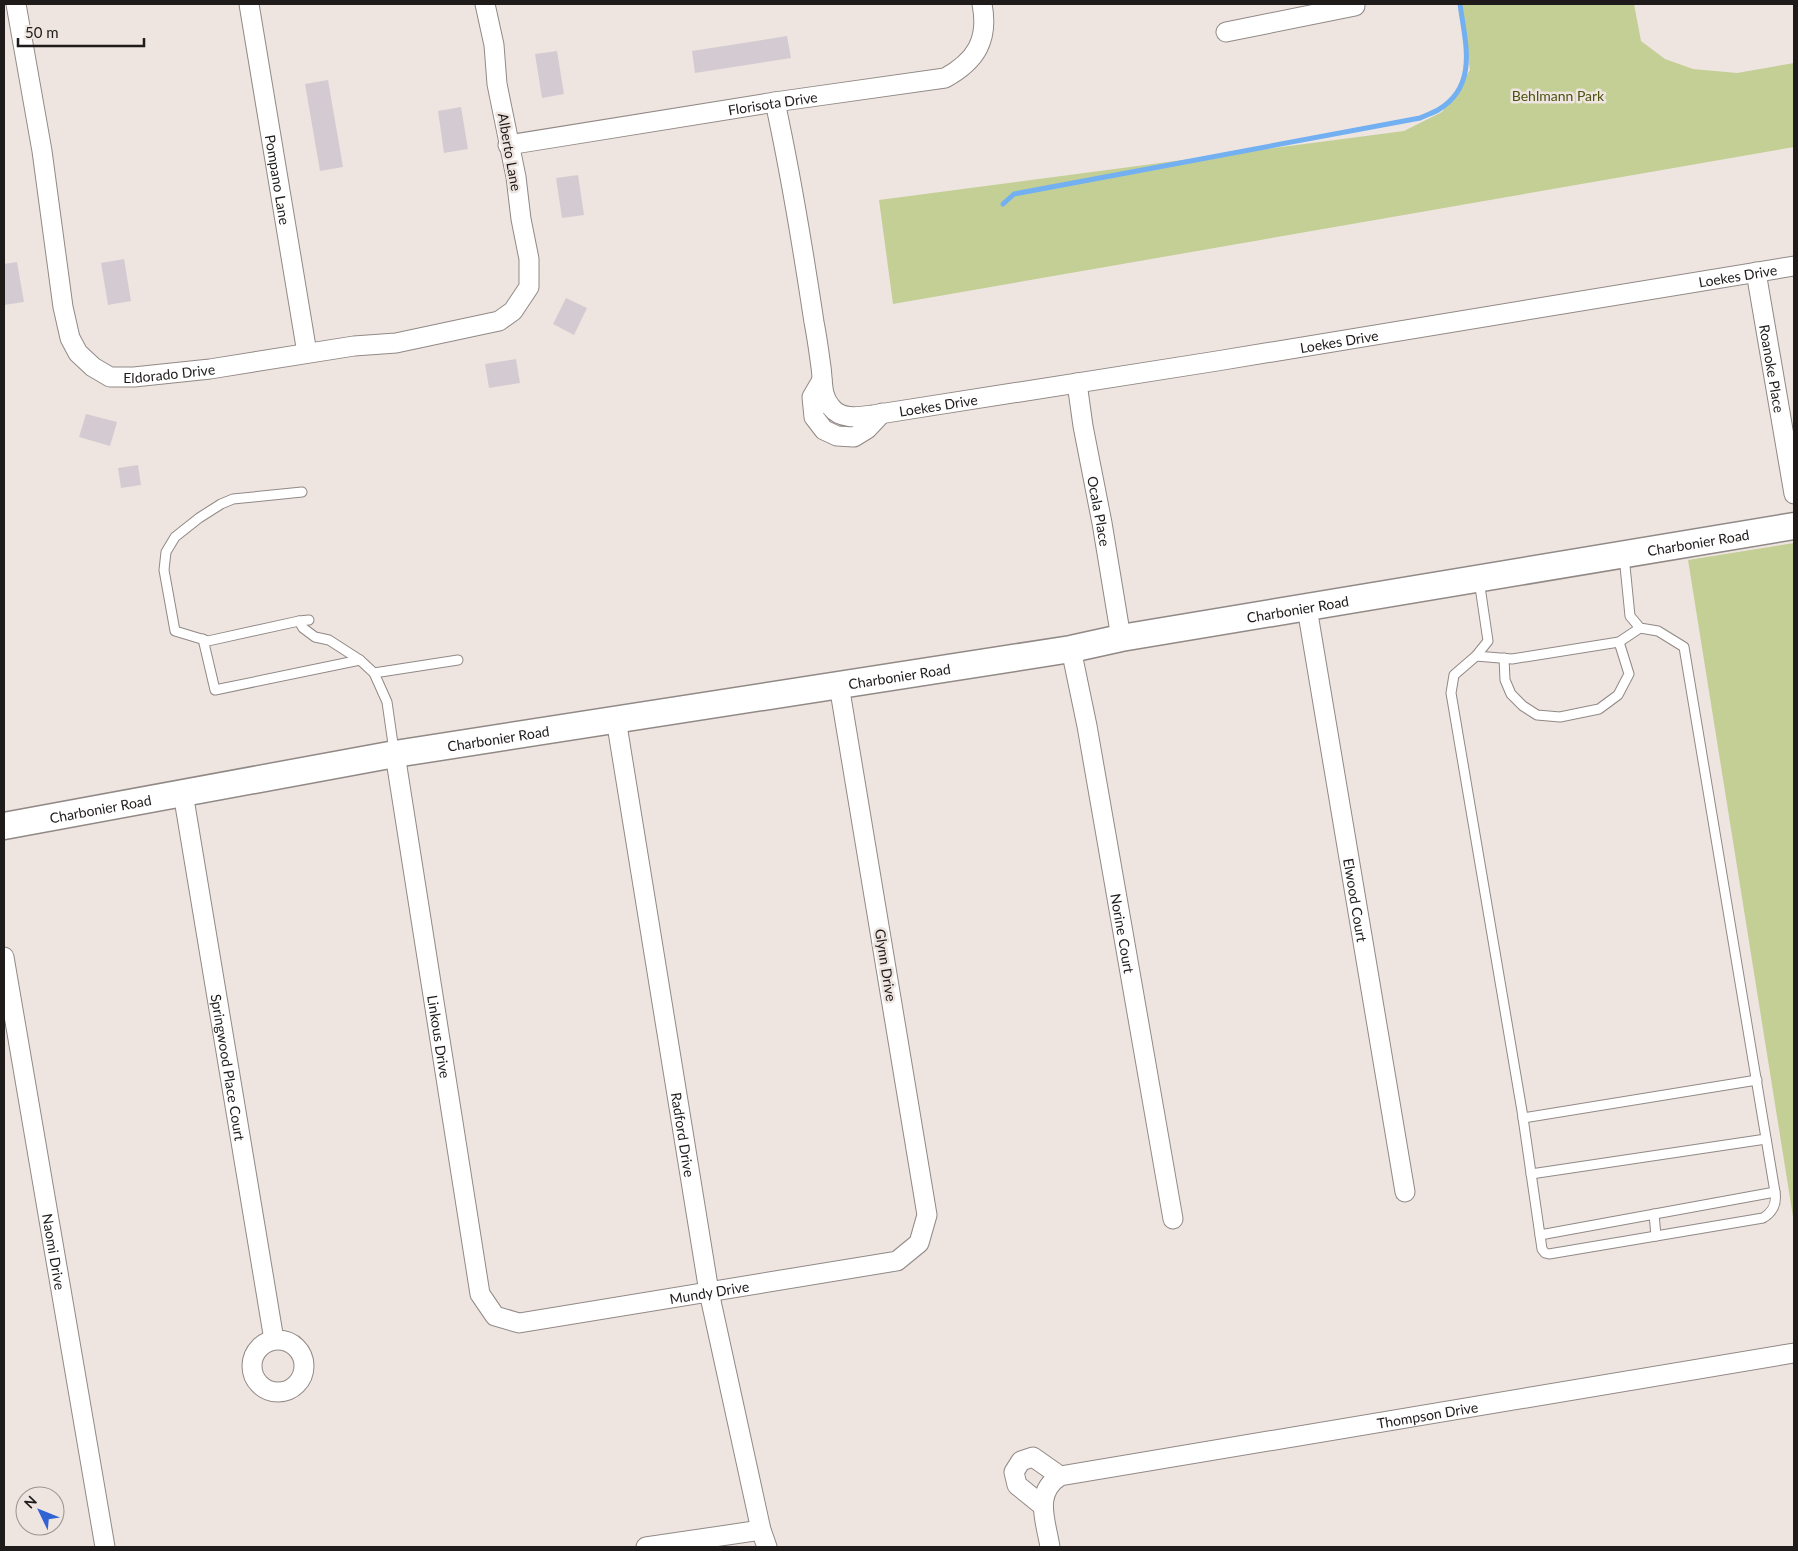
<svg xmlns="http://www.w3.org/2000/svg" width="1798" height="1551" font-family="Lato,sans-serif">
	<rect width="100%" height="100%" fill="#eee5e1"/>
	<g fill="#c4cf95">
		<path d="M 1459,4 L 1634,4 L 1641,41 L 1665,59 L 1693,69 L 1737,73 L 1794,63 L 1794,147 L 893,304 L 879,200 L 1404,131 L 1442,112 L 1470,70 Z"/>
		<path d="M 1794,543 L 1794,1223 L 1688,560 Z"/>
	</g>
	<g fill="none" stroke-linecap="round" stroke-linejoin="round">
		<path stroke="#72b0f2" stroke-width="5" d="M 1003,204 L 1014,194 L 1420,118 C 1426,115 1433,113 1438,110 C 1479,86 1465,42 1460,4"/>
	</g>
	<g fill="#d3cbd1">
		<path d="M 787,36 L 791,58 L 695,73 L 692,51 Z"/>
		<path d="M 557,51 L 564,94 L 542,98 L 535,54 Z"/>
		<path d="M 328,80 L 343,167 L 320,171 L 305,84 Z"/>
		<path d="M 461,107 L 468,149 L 444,153 L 438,111 Z"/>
		<path d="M 578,175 L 584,215 L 562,218 L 556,178 Z"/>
		<path d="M 124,259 L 131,301 L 108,305 L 101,263 Z"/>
		<path d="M 17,262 L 24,302 L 4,305 L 4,264 Z"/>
		<path d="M 566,298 L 587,308 L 574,335 L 553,324 Z"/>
		<path d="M 516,359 L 520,383 L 489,388 L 485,364 Z"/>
		<path d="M 86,414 L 117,422 L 110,446 L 79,437 Z"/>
		<path d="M 138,465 L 141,485 L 121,488 L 118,468 Z"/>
	</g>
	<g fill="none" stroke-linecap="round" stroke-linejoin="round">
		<g stroke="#918986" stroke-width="11">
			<g id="service">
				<path d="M 302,492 L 233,499 L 221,504 L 199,518 L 175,537 L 166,552 L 164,570 L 175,631 L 208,641 L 299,621 L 303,628 L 315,637 L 329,640 L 360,660"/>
				<path d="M 1479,580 L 1488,641 L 1476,656 L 1454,675 L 1451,693 L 1522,1111 L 1542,1249 L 1545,1253 L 1549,1254 L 1763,1218 C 1773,1212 1777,1204 1775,1192 L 1684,647 L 1658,631 L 1640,628 L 1630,616 L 1624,556"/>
				<path d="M 299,621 L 309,620"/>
				<path d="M 203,639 L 215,690 L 360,660 L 374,673 L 387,702 L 394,751"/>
				<path d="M 1476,656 L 1512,659 L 1619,642 L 1640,628"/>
				<path d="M 1504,658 L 1505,680 L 1511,694 L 1523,706 L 1537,715 L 1560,717 L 1599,709 L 1618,695 L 1629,674 L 1619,642"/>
				<path d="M 374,673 L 458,660"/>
				<path d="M 1523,1118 L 1757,1080"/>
				<path d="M 1531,1174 L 1766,1139"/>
				<path d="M 1654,1214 L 1656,1236"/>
				<path d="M 1540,1235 L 1775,1192"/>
			</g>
		</g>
		<g stroke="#918986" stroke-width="21">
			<g id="minor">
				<path id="s1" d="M 16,4 L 42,151 L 63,307 L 70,338 L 78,353 L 93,367 L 110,377 L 134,377 L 210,369 L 354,346 L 396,343 L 499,321 L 513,311 L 529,287 L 529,259 L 521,219 L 516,177 L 497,84 L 494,45 L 485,4"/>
				<path id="s2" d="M 249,4 L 307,353"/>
				<path d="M 1226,32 L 1355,6 L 1355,4"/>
				<path id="s3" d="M 775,102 C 791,175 803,249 814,322 C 817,337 819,352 821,367 C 823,381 821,396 831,407 C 841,420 858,417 873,415 L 1217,361 L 1794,266"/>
				<path id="s4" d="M 508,145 L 775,102 L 945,78 C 976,61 989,40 982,4"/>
				<path id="s5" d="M 1756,272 L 1794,494"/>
				<path d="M 822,380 L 812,397 L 814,417 L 824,430 L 837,436 L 854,437 L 867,429 L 882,413"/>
				<path id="s6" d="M 1077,383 L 1083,426 L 1102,523 L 1121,638"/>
				<path id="s7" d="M 1307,608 L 1405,1192"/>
				<path id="s8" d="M 1071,649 L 1087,726 L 1173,1219"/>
				<path id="s9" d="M 616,719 L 709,1292 L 761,1530 L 767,1547"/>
				<path id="s10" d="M 395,754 L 480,1294 L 495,1316 L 519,1323 L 897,1261 L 919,1243 L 927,1215 L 839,685"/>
				<path id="s11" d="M 183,793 L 274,1340"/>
				<path id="s12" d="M 4,957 L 105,1547"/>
				<circle cx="278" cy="1366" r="26"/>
				<path d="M 1043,1506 L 1017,1485 L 1014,1472 L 1021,1461 L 1033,1457 L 1060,1476"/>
				<path d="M 646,1547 L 761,1530"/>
				<path id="s13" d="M 1050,1547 C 1046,1521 1033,1493 1060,1476 L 1794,1353"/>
			</g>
		</g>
		<g stroke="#918986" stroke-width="29">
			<g id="secondary">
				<path id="s14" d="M 4,826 L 395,754 L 1071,649 L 1121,638 L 1794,526"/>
			</g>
		</g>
		<use href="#service" stroke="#fff" stroke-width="9"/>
		<use href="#minor" stroke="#fff" stroke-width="19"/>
		<use href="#secondary" stroke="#fff" stroke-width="26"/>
	</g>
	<g text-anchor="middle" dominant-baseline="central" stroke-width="5" stroke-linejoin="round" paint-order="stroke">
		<g font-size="14" fill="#4b5310" stroke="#eee5e1">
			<text x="1558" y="95">Behlmann Park</text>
		</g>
		<g font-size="14" fill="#1e1b1a" stroke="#eee5e1">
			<text stroke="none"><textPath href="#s4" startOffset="268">Florisota Drive</textPath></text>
			<text transform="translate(510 152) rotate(80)">Alberto Lane</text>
			<text stroke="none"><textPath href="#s2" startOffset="178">Pompano Lane</textPath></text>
			<text stroke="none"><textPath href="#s3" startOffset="1232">Loekes Drive</textPath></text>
			<text stroke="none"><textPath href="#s3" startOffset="828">Loekes Drive</textPath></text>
			<text stroke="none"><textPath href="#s5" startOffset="98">Roanoke Place</textPath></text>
			<text stroke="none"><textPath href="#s1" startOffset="455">Eldorado Drive</textPath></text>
			<text stroke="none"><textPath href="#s3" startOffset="422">Loekes Drive</textPath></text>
			<text stroke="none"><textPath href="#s6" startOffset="130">Ocala Place</textPath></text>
			<text stroke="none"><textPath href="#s14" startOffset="1718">Charbonier Road</textPath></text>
			<text stroke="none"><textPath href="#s14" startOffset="1312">Charbonier Road</textPath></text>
			<text stroke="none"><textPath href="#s14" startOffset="908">Charbonier Road</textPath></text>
			<text stroke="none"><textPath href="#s14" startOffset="502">Charbonier Road</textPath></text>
			<text stroke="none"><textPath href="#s14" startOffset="98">Charbonier Road</textPath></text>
			<text stroke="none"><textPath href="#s7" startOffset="296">Elwood Court</textPath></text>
			<text stroke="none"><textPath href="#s8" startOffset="289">Norine Court</textPath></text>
			<text transform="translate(886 965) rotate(81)">Glynn Drive</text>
			<text stroke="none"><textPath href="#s10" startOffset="286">Linkous Drive</textPath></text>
			<text stroke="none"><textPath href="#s11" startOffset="278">Springwood Place Court</textPath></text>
			<text stroke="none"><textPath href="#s9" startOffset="421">Radford Drive</textPath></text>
			<text stroke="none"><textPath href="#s12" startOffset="299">Naomi Drive</textPath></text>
			<text stroke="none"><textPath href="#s10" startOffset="791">Mundy Drive</textPath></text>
			<text stroke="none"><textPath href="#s13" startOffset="450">Thompson Drive</textPath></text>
		</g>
	</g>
	<rect width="1798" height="1551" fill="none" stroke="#1e1b1a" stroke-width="10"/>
	<g transform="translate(40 1511) rotate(313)"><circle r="24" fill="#eee5e1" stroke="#9b9491"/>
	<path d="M0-4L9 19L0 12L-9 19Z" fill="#3263d2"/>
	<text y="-8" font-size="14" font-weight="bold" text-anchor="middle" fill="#1e1b1a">N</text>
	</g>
	<path d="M18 38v8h126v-8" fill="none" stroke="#1e1b1a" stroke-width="2.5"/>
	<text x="25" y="38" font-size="15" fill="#1e1b1a" stroke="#eee5e1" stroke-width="4" paint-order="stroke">50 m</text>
</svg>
